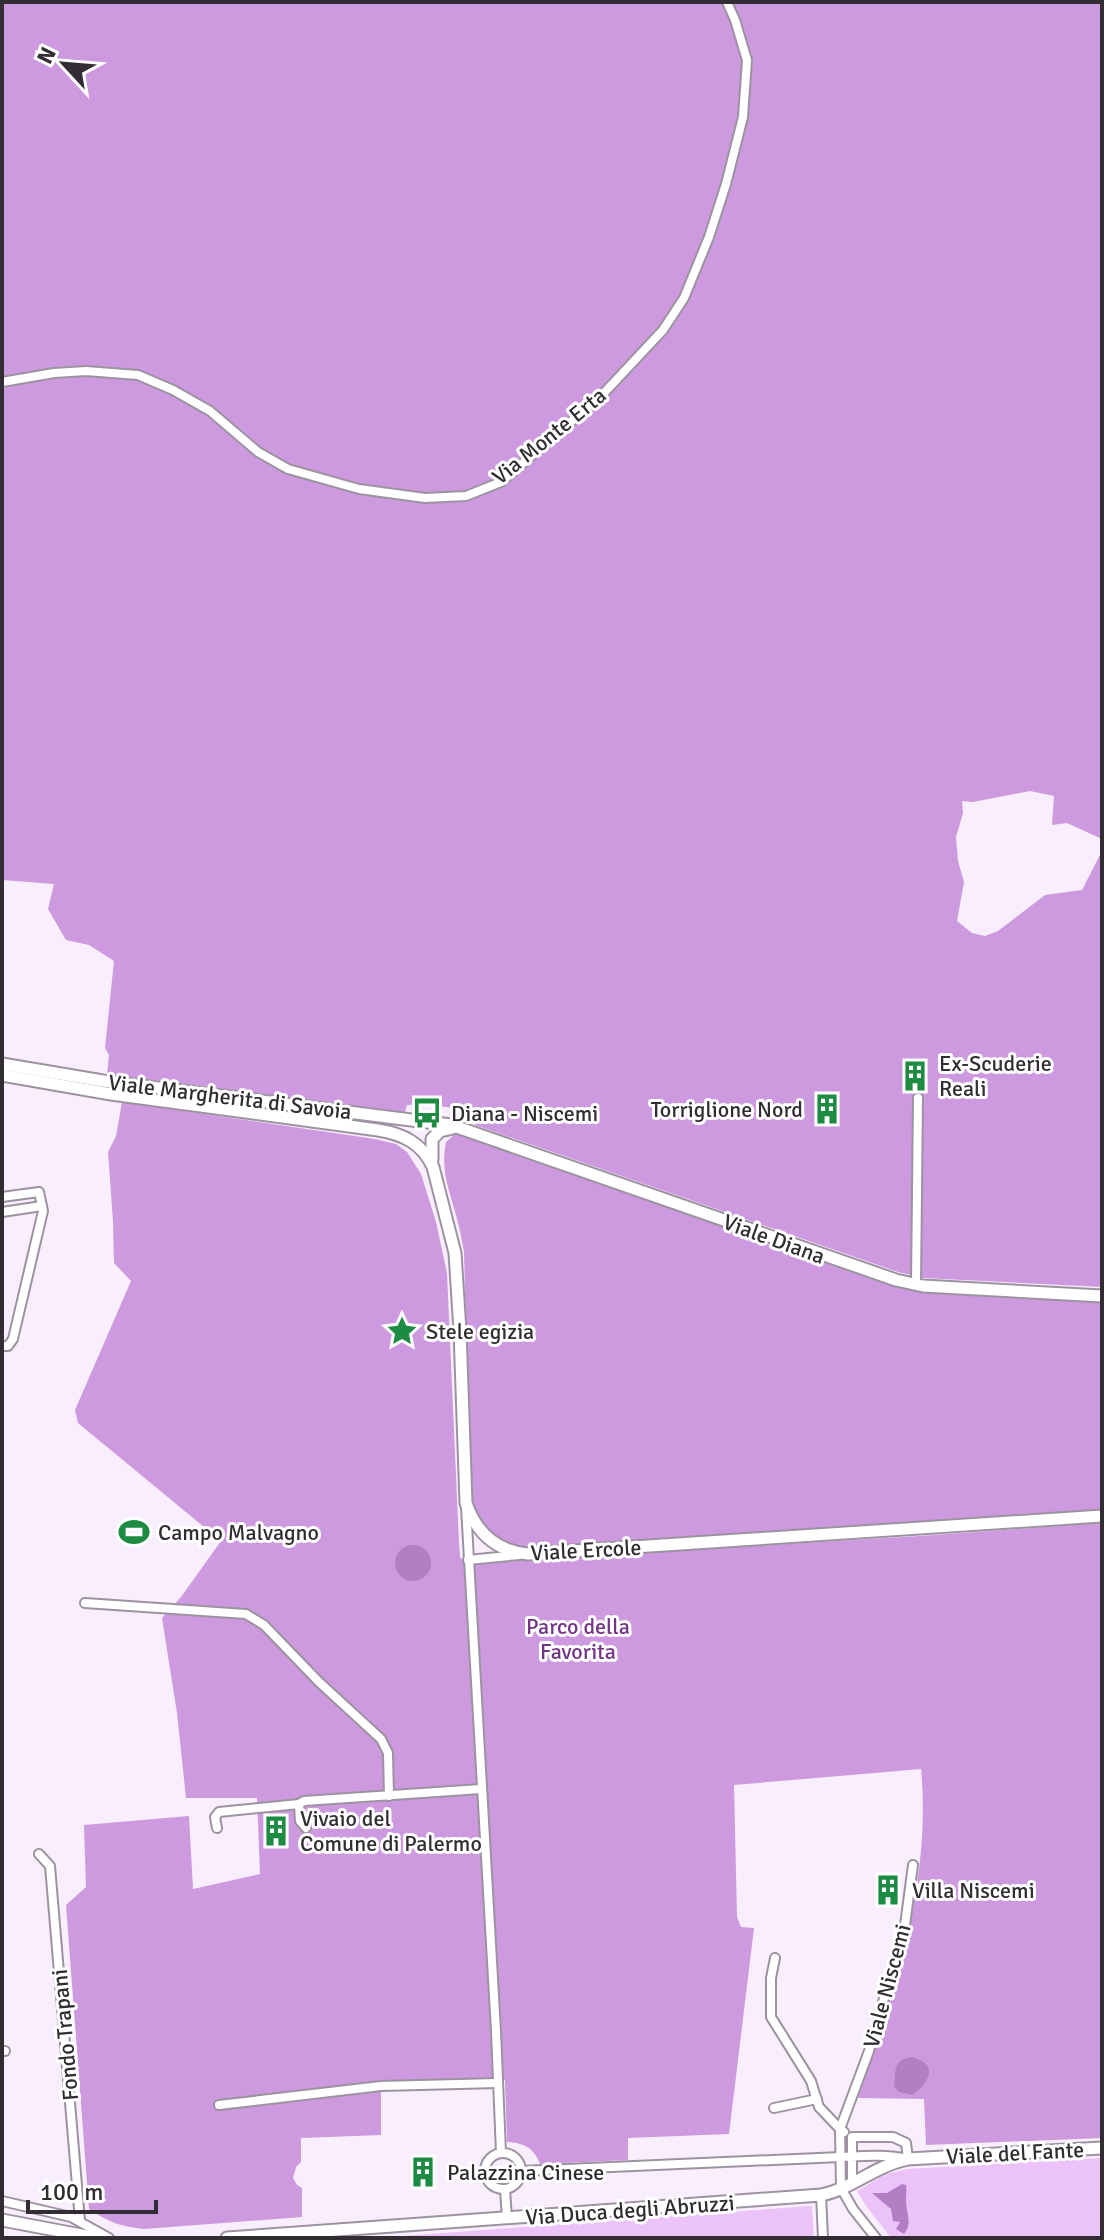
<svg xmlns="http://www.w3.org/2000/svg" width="1104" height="2240" font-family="Signika,sans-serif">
	<rect width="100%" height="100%" fill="#f9eefd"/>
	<g fill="#ebc3f9">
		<path d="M 1102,2158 L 1102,2238 L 891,2238 L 866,2206 L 857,2191 L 886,2174 L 907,2169 Z"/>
		<path d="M 810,2206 L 812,2206 L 814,2238 L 376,2238 Z"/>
	</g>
	<g fill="#cd99df">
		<path d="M 2,2 L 1102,2 L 1102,839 L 1067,823 L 1052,825 L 1054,796 L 1030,791 L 973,802 L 962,801 L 963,813 L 956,837 L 958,861 L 964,882 L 957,921 L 972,933 L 985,936 L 998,931 L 1045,895 L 1082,890 L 1102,851 L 1102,1287 L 924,1278 L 898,1272 L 475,1125 L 477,1113 C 453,1107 431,1104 407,1105 L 405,1112 L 107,1074 L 109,1055 L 105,1048 L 114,961 L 89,945 L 66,940 L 48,909 L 54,884 L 2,880 Z"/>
		<path d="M 122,1102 L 375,1139 L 396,1144 L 407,1152 L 421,1174 L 436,1222 L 447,1273 L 459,1543 L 460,1557 L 465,1563 L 920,1536 L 1102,1523 L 1102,2138 L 926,2145 L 924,2099 L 858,2098 C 893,1992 932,1882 921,1769 L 734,1785 L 737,1917 L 741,1927 L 754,1928 L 729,2134 L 628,2138 L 628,2160 L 540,2164 C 534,2148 524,2143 507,2142 L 505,2080 L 381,2082 L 381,2135 L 301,2138 L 301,2162 L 296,2167 L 293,2178 L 297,2185 L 302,2188 L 302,2217 L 144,2229 C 122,2227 108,2222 89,2209 L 66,1905 L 86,1887 L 84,1825 L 189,1816 L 193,1889 L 260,1874 L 257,1798 L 186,1798 L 177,1713 L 162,1618 L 181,1597 L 221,1541 L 78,1423 L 75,1410 L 131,1281 L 114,1263 L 113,1221 L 108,1152 L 116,1136 Z"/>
		<path d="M 455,1134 L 476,1137 L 895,1286 L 923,1291 L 1102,1300 L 1102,1512 L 521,1549 L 508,1545 L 480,1524 L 470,1500 L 464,1252 C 462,1241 460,1230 457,1219 C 450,1191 440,1172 446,1142 Z"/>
	</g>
	<g fill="#b17fc2">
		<circle cx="413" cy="1563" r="18"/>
		<path d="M 912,2057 C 940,2065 929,2082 913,2095 L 899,2092 L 894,2087 C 897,2072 891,2060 912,2057 Z"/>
		<path d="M 902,2184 L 906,2185 C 907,2190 906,2195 906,2200 C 906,2213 913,2224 904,2234 L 896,2229 L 900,2222 L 893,2221 L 891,2209 L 872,2193 L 887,2193 Z"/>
	</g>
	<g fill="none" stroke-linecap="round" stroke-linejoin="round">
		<g stroke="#9d93a0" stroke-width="12">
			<g id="street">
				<path d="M 2,382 L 54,373 L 86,371 L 138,375 L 173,390 L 210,411 L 258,452 L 288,469 L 359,489 L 425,498 L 466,496 L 501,482 L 604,393 L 663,330 L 684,298 L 709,237 L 726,184 L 743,117 L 747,60 L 735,20 L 727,2"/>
				<path d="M 2,1197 L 39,1192 L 43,1211 L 13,1339 L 8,1346 L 2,1346"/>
				<path d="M 2,1212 L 42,1206"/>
				<path d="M 916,1285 L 918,1098"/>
				<path d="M 466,1507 L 496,2031 L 501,2153"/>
				<path d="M 468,1560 L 519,1555"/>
				<path d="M 85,1603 L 246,1614 L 264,1625 L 319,1682 L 381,1739 L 388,1753 L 389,1796"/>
				<path d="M 217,1828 L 215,1817 L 219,1812 L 299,1804"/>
				<path d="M 306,1828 L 300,1821 L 299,1804 L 304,1801 L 481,1789"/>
				<path d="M 39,1854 L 50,1866 L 80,2221"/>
				<path d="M 775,1958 L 771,1978 L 771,2017 L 811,2081 L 819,2107 L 840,2129 L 841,2188 L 853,2209 L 876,2238"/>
				<path d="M 2,2051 L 5,2051"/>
				<path d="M 219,2105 L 381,2086 L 498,2083"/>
				<path d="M 774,2108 L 817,2099"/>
				<path d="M 844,2132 L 840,2129 L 869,2051 L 905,1925 L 913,1865"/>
				<circle cx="503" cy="2171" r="18"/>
				<path d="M 521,2171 L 841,2157 C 864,2156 885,2154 908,2159 L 906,2143 L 893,2137 L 852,2137 L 852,2182"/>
				<path d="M 505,2189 L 507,2219"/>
				<path d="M 821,2195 L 823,2238"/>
				<path d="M 2,2201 L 71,2217 L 109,2238"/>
			</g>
		</g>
		<g stroke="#9d93a0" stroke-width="15">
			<g id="secondary">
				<path d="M 2,1064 L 103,1081 L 451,1125 L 896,1280 L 923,1286 L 1102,1296"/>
				<path d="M 2,1075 L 111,1094 L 378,1130 C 403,1134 422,1143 433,1167 L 455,1253 L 460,1331 L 466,1503 C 476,1532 496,1551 528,1554 L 1102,1516"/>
				<path d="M 432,1160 L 432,1139 L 440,1131 L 453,1128"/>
				<path d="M 2,2220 L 97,2238"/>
				<path d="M 227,2238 L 821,2195 C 852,2189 876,2165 908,2159 L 1102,2148"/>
			</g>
		</g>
		<use href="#street" stroke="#fff" stroke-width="8"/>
		<use href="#secondary" stroke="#fff" stroke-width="11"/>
	</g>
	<defs>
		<g id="building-bare" transform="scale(2.4)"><path d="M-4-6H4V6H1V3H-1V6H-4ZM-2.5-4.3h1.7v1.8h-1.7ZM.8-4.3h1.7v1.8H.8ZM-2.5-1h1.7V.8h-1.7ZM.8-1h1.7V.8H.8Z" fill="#1e8b42" stroke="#fff" stroke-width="2.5" paint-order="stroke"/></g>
		<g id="bus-bare" transform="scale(2.4)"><path d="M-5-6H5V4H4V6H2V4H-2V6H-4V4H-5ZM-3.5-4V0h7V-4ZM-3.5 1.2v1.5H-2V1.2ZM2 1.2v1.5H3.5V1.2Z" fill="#1e8b42" stroke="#fff" stroke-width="2.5" paint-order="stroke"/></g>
		<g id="sight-bare" transform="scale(2.4)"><path d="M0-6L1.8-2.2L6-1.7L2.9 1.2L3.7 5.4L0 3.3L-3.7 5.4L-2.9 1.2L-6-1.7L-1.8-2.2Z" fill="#1e8b42" stroke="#fff" stroke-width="2.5" paint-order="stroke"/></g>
		<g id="stadium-bare" transform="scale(2.4)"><path d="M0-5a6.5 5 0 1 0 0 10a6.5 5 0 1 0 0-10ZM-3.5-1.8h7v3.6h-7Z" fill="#1e8b42" stroke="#fff" stroke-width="2.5" paint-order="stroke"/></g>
	</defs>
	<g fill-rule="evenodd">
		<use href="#building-bare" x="915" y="1076"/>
		<use href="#building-bare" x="827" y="1109"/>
		<use href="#bus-bare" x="427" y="1113"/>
		<use href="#sight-bare" x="402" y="1331"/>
		<use href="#stadium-bare" x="134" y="1532"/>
		<use href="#building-bare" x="276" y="1831"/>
		<use href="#building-bare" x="888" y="1890"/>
		<use href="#building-bare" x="423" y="2172"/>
	</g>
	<g text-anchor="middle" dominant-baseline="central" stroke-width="6" stroke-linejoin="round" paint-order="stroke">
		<g font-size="22" fill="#312d33" stroke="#fff">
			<text transform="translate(549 436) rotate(-39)">Via Monte Erta</text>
			<text transform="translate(230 1097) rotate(7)">Viale Margherita di Savoia</text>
			<text transform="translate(774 1239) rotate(20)">Viale Diana</text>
			<text transform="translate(586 1550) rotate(-3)">Viale Ercole</text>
			<text transform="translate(887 1986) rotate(-75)">Viale Niscemi</text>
			<text transform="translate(65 2035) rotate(-95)">Fondo Trapani</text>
			<text transform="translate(1015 2153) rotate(-3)">Viale del Fante</text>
			<text transform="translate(630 2210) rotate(-4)">Via Duca degli Abruzzi</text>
		</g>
		<g font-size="22" fill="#312d33" stroke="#fff" text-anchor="start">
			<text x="939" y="1063">Ex-Scuderie<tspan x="939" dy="25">Reali</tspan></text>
			<text x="803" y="1109" text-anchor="end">Torriglione Nord</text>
			<text x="451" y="1113">Diana - Niscemi</text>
			<text x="426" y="1331">Stele egizia</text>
			<text x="158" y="1532">Campo Malvagno</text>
			<text x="300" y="1818">Vivaio del<tspan x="300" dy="25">Comune di Palermo</tspan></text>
			<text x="912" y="1890">Villa Niscemi</text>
			<text x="447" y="2172">Palazzina Cinese</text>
		</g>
		<g font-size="22" fill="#733486" stroke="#fff">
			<text x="578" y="1626">Parco della<tspan x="578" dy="25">Favorita</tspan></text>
		</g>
	</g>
	<rect width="1104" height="2240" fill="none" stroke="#312d33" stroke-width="8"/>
	<g transform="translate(64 64) rotate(296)" stroke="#ffffff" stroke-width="6" paint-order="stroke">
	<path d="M0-6L14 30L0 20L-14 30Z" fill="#312d33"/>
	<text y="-12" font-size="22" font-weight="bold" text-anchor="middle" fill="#312d33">N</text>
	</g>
	<path d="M28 2200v12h128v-12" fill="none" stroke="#312d33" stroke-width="4"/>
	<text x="40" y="2200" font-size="24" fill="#312d33" stroke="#ffffff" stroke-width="6" paint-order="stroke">100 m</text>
</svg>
